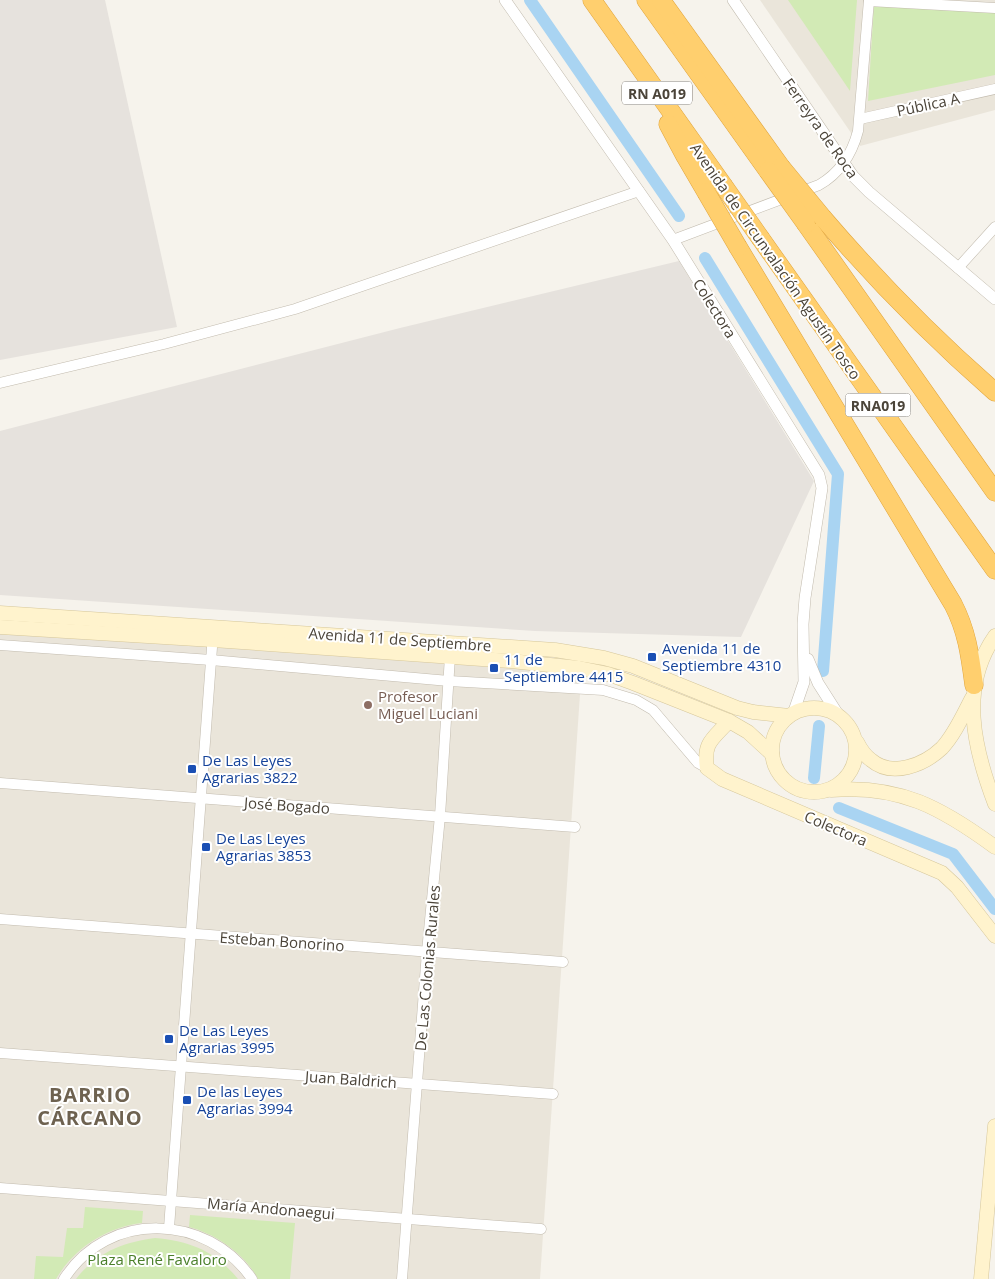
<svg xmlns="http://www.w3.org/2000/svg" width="995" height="1279" font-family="'Open Sans',sans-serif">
	<rect width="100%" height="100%" fill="#f6f3ec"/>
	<g fill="#eae5da">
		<path d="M 760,0 L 995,0 L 995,110 L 860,146 Z"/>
		<path d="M 0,620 L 582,665 L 540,1279 L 0,1279 Z"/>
	</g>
	<g fill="#e6e2dd">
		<path d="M 0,0 L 105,0 L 177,327 L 0,360 Z"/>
		<path d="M 679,261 L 814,481 L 741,637 L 535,631 L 0,595 L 0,431 L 400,328 Z"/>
	</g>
	<g fill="#d2eab5">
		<path d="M 788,0 L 857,0 L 850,91 Z"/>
		<path d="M 874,4 L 995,12 L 995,75 L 868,101 Z"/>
		<path d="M 85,1207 L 143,1211 L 142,1223 C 107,1227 74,1248 56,1279 L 34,1279 L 36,1256 L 63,1257 L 67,1228 L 83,1228 Z"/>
		<path d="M 190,1215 L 295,1223 L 290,1279 L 258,1279 C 245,1254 216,1234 189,1227 Z"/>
		<path d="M 155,1238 C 190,1241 215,1251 238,1279 L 76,1279 C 96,1253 123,1242 155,1238 Z"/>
	</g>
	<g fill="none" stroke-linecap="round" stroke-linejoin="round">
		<g stroke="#a9d4f2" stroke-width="12">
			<path d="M 530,0 L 679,216"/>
			<path d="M 705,258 L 838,474 L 823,671"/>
			<path d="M 814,778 L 819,726"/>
			<path d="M 839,808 L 953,854 L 995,909"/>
		</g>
		<g stroke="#c2bbae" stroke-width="11">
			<g id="minor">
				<path d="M 869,1 L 995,8"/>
				<path d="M 860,119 L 995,89"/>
				<path d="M 673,240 L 819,185 C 840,173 852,154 858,131 L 869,0"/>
				<path d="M 958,268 L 995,227"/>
				<path d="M 0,383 L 164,344 L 295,309 L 639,191"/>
				<path d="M 0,645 L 211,660 L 449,681 L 603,690 L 636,700 L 653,710 L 698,763 L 707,768"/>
				<path d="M 0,783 L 575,827"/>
				<path d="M 0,919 L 563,962"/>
				<path d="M 0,1053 L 553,1094"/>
				<path d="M 0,1188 L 541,1229"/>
				<path d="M 169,1228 L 213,634"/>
				<path d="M 64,1279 C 108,1210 207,1213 252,1279"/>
				<path d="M 402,1279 L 427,952 L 440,816 L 450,656"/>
			</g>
		</g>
		<g stroke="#c2bbae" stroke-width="12">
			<g id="tertiary">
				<path d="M 505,0 L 673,240 L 819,475 L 822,488 L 805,598 L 803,624 L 804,682 L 793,714"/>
				<path d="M 733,0 L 853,176 L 869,192 L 995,299"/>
				<path d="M 808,659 L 818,683 L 839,716"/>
			</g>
		</g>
		<g stroke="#d6c79b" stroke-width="15">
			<g id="secondary">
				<path d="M 0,613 L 555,650 L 604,658 L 633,666 L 737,708 L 753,712 L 789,716"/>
				<path d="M 0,627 L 213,640 L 511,661 L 579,668 L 608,674 L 633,683 L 729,721 L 748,732 L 772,754"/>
				<path d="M 995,636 C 959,687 974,749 995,804"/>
				<circle cx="814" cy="750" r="42"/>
				<path d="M 729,721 C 713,739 703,742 707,768 L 722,779 L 942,873 L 957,887 L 995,936"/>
				<path d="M 857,742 C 860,748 864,755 871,760 C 892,778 924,765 942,748 C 955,734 963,715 972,698"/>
				<path d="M 831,790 C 899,784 942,808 995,847"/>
				<path d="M 981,1279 L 995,1126"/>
			</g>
		</g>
		<g stroke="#e0a43c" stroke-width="19">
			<g id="motorway">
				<path d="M 592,0 L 723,185"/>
				<path d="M 646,0 L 768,171"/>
				<path d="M 661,0 L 781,167"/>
				<path d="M 668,124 L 685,156 L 706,192"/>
				<path d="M 823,218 C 877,281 933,338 995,392"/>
				<path d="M 806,224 L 995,492"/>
				<path d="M 761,239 L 995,570"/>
				<path d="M 738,247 L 953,604 C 967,631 970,655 974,685"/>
			</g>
		</g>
		<use href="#minor" stroke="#fff" stroke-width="10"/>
		<use href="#tertiary" stroke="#fff" stroke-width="11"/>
		<use href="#secondary" stroke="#fff3cd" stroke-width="14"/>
		<use href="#motorway" stroke="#ffcf6e" stroke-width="18"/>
		<g stroke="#e0a43c" stroke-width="19" stroke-linecap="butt">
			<g id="motorway-bridge">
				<path d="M 781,167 L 823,218"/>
				<path d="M 768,171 L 806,224"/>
				<path d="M 723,185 L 761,239"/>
				<path d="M 706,192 L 738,247"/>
			</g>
		</g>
		<use href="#motorway-bridge" stroke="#ffcf6e" stroke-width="18"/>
	</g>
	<g fill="#1a4fb4" stroke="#fff" stroke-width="2">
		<rect x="647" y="652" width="10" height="10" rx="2.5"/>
		<rect x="489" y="663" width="10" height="10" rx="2.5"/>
		<rect x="187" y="764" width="10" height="10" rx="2.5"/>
		<rect x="201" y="842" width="10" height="10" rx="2.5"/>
		<rect x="164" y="1034" width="10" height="10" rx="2.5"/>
		<rect x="182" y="1095" width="10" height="10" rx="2.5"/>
	</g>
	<circle fill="#8d6e63" stroke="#fff" stroke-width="2" cx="368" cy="705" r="5"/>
	<g text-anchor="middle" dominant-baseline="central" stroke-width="4" stroke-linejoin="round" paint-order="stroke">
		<g fill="#fff" stroke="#817c74" stroke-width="1">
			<rect x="622" y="81.5" width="70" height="23" rx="4"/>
			<rect x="845.5" y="393.5" width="65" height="23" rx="4"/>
		</g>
		<g font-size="14" font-weight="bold" fill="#4b4439">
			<text x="657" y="93">RN A019</text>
			<text x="878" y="405">RNA019</text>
		</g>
		<g font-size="15" fill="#4b4439" stroke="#fff">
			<text transform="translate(928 104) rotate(-12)">Pública A</text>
			<text transform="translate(821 128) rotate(55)">Ferreyra de Roca</text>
			<text transform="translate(776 261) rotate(55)">Avenida de Circunvalación Agustín Tosco</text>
			<text transform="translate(715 308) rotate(58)">Colectora</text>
			<text transform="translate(400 639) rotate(4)">Avenida 11 de Septiembre</text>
			<text transform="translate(287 805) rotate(4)">José Bogado</text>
			<text transform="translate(836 828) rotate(23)">Colectora</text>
			<text transform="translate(282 941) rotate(4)">Esteban Bonorino</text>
			<text transform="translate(427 968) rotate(-85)">De Las Colonias Rurales</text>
			<text transform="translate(351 1079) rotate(4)">Juan Baldrich</text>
			<text transform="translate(271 1208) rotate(5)">María Andonaegui</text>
		</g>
		<g font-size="15" fill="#164399" stroke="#fff" text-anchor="start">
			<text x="662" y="648">Avenida 11 de<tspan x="662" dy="17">Septiembre 4310</tspan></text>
			<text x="504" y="659">11 de<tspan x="504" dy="17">Septiembre 4415</tspan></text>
			<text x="202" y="760">De Las Leyes<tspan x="202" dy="17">Agrarias 3822</tspan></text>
			<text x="216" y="838">De Las Leyes<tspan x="216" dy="17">Agrarias 3853</tspan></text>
			<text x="179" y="1030">De Las Leyes<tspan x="179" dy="17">Agrarias 3995</tspan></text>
			<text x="197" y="1091">De las Leyes<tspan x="197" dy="17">Agrarias 3994</tspan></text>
		</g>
		<g font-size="15" fill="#785e54" stroke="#fff" text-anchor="start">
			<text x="378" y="696">Profesor<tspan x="378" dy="17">Miguel Luciani</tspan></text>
		</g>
		<g font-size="15" fill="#4a7f2a" stroke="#fff">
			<text x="157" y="1259">Plaza René Favaloro</text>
		</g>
		<g font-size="20" font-weight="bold" letter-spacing="1" fill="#6e6250" stroke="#fff">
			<text x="90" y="1094">BARRIO<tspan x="90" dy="23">CÁRCANO</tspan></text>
		</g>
	</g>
</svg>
